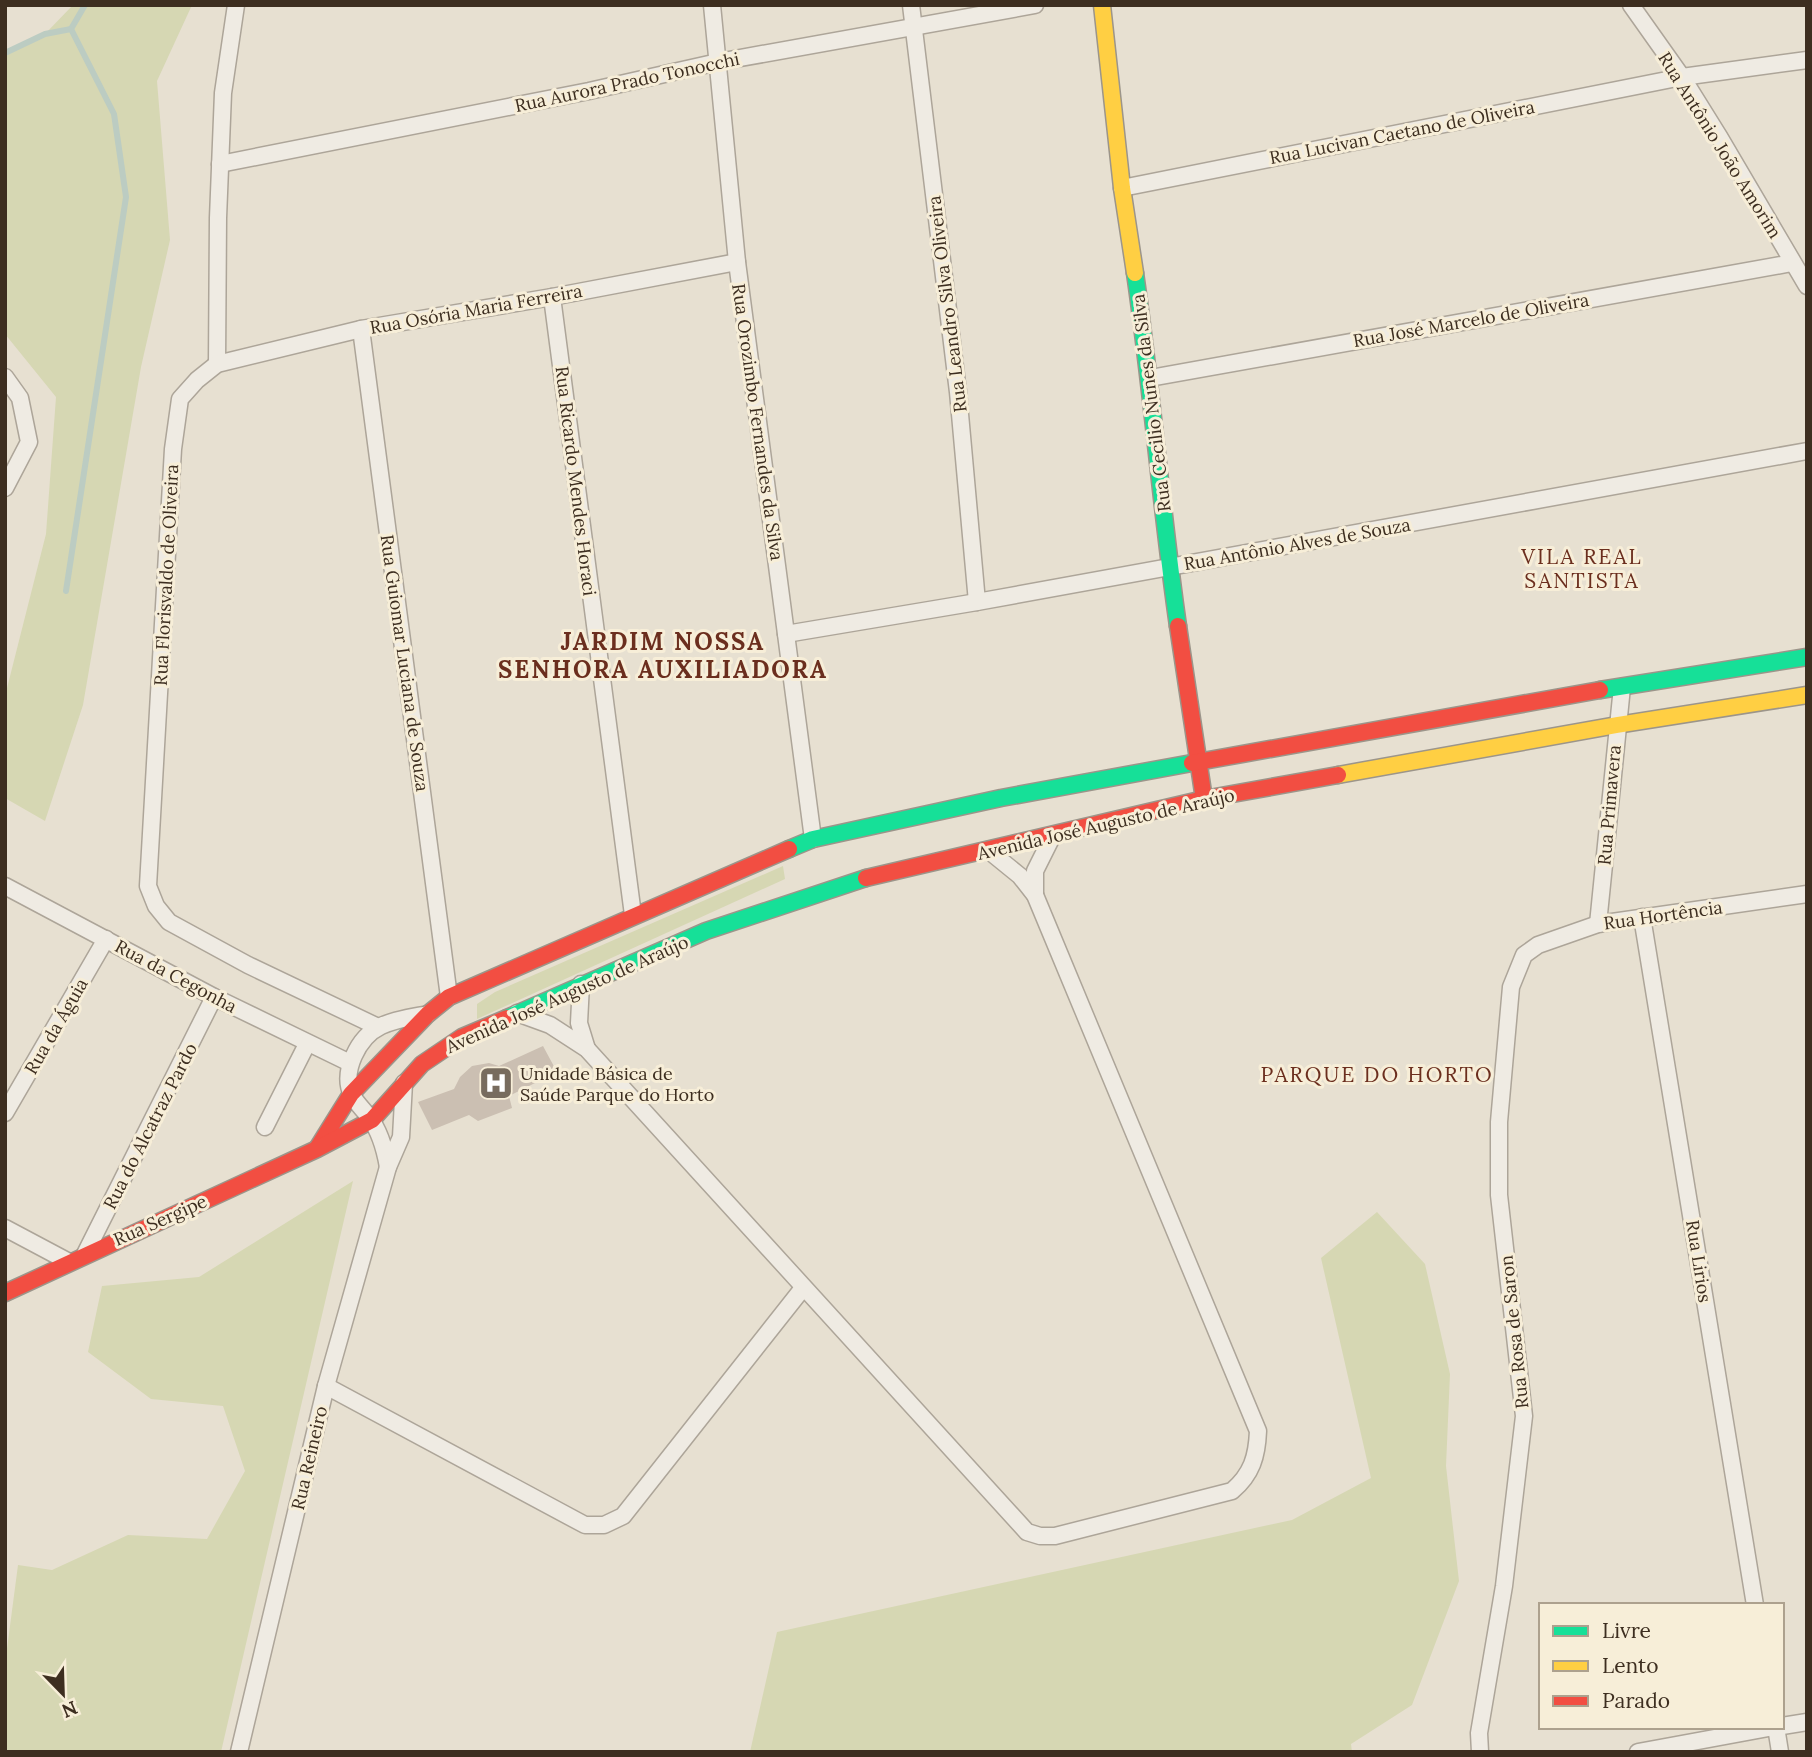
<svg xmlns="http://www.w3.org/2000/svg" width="1812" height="1757" font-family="Lora,serif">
	<rect width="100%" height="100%" fill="#e7e0d1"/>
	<g fill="#d6d7b3">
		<path d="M 73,5 L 192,5 L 157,81 L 170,240 L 141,367 L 83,705 L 45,821 L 5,798 L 5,696 L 46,534 L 56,397 L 5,334 L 5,50 L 45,34 Z"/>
		<path d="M 783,866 L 785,879 L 477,1019 L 477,1004 L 495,992 Z"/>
		<path d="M 353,1181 L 221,1752 L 5,1752 L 5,1664 L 18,1565 L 52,1570 L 128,1535 L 207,1539 L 245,1471 L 223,1406 L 151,1399 L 88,1352 L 102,1286 L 199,1277 Z"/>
		<path d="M 1377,1212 L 1425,1264 L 1450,1374 L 1446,1466 L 1459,1581 L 1412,1705 L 1351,1744 L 1352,1752 L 750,1752 L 777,1632 L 1292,1520 L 1371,1478 L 1321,1258 Z"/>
	</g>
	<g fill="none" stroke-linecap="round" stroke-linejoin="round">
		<g stroke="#bcccc2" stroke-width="6">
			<path d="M 5,53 L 45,34 L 71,29 L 85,5"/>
			<path d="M 66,591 L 126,197 L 114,114 L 71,29"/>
		</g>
	</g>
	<path fill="#cbbfb2" d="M 543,1046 L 557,1072 L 509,1096 L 512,1108 L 478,1121 L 469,1115 L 432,1130 L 418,1102 L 454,1089 L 460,1077 L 472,1066 L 489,1063 L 499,1066 Z"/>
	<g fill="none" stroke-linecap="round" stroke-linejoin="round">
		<g stroke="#ada599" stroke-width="19">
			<g id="street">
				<path d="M 712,5 L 737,262 L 813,839"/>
				<path d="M 911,5 L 958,392 L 977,602"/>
				<path d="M 1631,5 L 1682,77 L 1720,138 L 1807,286"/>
				<path d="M 220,164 L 589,91 L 718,62 L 1035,5"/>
				<path d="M 1122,188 L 1682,77 L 1807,60"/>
				<path d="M 552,297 L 633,915"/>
				<path d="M 361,329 L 449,997"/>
				<path d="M 217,364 L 218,218 L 223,93 L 236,5"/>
				<path d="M 5,377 L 20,398 L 29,442 L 5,488"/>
				<path d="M 1150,378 L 1792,263"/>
				<path d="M 786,634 L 977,602 L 1807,451"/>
				<path d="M 5,886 L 214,997 L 350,1063"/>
				<path d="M 1035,895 L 1035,871 L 1053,835"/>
				<path d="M 1642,917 L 1755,1605"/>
				<path d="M 1598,924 L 1622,687"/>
				<path d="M 581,984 L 579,1023 L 587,1049"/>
				<path d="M 517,1013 L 550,1025 L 587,1049 L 1027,1532 L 1040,1536 L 1055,1536 L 1232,1491 C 1252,1474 1257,1456 1258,1431 L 1035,895 L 1020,876 L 988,850"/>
				<path d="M 378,1027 L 248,965 L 169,922 L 156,906 L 148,886 L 173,449 L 180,399 L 197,380 L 217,364 L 361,329 L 552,297 L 737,262"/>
				<path d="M 5,1113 L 106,939"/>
				<path d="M 265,1127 L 307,1044"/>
				<path d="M 388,1167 C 385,1150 380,1131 369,1117 C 364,1110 356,1103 352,1095 C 341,1072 358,1037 381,1026 C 395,1019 412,1017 428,1014"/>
				<path d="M 5,1228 L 69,1262"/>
				<path d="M 85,1254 L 214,997"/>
				<path d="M 326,1386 L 585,1525 L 604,1525 L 623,1516 L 803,1288"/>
				<path d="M 1782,1726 L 1807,1722"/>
				<path d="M 1776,1727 L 1780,1752"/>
				<path d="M 239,1752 L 326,1386 L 388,1167 L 401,1137 L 404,1083"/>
				<path d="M 1480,1752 L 1479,1733 L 1504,1586 L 1524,1416 L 1499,1195 L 1499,1122 L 1511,987 L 1524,955 L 1538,945 L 1598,924 L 1807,894"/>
				<path d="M 1638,1752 L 1774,1727"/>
			</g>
		</g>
		<g stroke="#9c958a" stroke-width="19">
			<g id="fast">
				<path d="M 1135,273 C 1152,390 1161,508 1178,626"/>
				<path d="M 1600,690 L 1807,657"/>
				<path d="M 789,849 L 813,839 L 1001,798 L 1192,763"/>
				<path d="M 507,1018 L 706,931 L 866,878"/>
			</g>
		</g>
		<g stroke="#9c958a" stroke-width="19">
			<g id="slow">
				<path d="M 1102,5 L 1122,188 L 1135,273"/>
				<path d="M 1338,775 L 1617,725 L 1807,695"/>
			</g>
		</g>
		<g stroke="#9c958a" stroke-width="19">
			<g id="jam">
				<path d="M 1178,626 L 1204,799"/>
				<path d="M 1192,763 L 1600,690"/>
				<path d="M 866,878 L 1204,799 L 1338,775"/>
				<path d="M 318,1147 L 351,1094 L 428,1014 L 449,997 L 789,849"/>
				<path d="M 5,1293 L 317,1149 L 372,1120 L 422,1064 L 462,1037 L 507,1018"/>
			</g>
		</g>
		<use href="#street" stroke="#efebe3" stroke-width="16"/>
		<use href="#fast" stroke="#16e098" stroke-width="16"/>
		<use href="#slow" stroke="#ffcf43" stroke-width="16"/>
		<use href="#jam" stroke="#f24e42" stroke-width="16"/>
	</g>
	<defs>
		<g id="hospital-square" transform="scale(1.75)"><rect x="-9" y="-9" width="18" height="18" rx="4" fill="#786c5e" stroke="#f7eed8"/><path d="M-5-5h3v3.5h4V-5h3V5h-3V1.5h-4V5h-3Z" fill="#fff"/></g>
	</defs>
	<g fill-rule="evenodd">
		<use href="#hospital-square" x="496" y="1083"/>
	</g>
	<g text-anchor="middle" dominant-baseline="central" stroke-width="6" stroke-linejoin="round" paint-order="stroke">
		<g font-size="18" fill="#3d2e20" stroke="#f7eed8">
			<text transform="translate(627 82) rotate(-12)">Rua Aurora Prado Tonocchi</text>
			<text transform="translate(1402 132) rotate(-11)">Rua Lucivan Caetano de Oliveira</text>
			<text transform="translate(1720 145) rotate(58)">Rua Antônio João Amorim</text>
			<text transform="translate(947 304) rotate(-97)">Rua Leandro Silva Oliveira</text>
			<text transform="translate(476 309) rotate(-10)">Rua Osória Maria Ferreira</text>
			<text transform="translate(1471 320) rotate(-10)">Rua José Marcelo de Oliveira</text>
			<text transform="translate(1151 403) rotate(-97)">Rua Cecilio Nunes da Silva</text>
			<text transform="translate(758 422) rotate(82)">Rua Orozimbo Fernandes da Silva</text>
			<text transform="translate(576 481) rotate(83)">Rua Ricardo Mendes Horaci</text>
			<text transform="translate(1297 544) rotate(-10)">Rua Antônio Alves de Souza</text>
			<text transform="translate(166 575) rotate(-87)">Rua Florisvaldo de Oliveira</text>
			<text transform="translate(405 663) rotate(82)">Rua Guiomar Luciana de Souza</text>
			<text transform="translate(1609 805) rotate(-85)">Rua Primavera</text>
			<text transform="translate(1106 824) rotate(-13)">Avenida José Augusto de Araújo</text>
			<text transform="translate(1663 915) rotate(-8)">Rua Hortência</text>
			<text transform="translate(176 976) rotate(28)">Rua da Cegonha</text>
			<text transform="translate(567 994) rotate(-24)">Avenida José Augusto de Araújo</text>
			<text transform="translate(56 1026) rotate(-60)">Rua da Águia</text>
			<text transform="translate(150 1126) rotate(-63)">Rua do Alcatraz Pardo</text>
			<text transform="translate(160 1220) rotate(-24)">Rua Sergipe</text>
			<text transform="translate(1699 1261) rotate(81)">Rua Lirios</text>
			<text transform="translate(1514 1332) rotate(-96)">Rua Rosa de Saron</text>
			<text transform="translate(309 1458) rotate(-77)">Rua Reineiro</text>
		</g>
		<g font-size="18" fill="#3d2e20" stroke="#f7eed8" text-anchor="start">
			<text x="520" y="1073">Unidade Básica de<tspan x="520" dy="21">Saúde Parque do Horto</tspan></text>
		</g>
		<g font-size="21" letter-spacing="2" fill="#6b2e1e" stroke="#f7eed8">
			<text x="1582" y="556">VILA REAL<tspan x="1582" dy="24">SANTISTA</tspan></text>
			<text x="1377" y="1074">PARQUE DO HORTO</text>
		</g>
		<g font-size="24" font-weight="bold" letter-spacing="2" fill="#6b2e1e" stroke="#f7eed8">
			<text x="663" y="641">JARDIM NOSSA<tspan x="663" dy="28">SENHORA AUXILIADORA</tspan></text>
		</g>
	</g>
	<rect width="1812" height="1757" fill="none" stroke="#3d2e20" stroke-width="14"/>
	<rect x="1539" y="1603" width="245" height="126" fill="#f7eed8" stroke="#ada18e" stroke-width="2"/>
	<rect x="1553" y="1626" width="35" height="10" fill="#16e098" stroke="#ada18e" stroke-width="2"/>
	<text x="1602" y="1638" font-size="21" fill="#3d2e20">Livre</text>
	<rect x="1553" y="1661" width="35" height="10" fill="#ffcf43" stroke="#ada18e" stroke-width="2"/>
	<text x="1602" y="1673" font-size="21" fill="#3d2e20">Lento</text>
	<rect x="1553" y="1696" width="35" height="10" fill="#f24e42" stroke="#ada18e" stroke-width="2"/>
	<text x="1602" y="1708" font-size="21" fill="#3d2e20">Parado</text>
	<g transform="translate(63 1694) rotate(157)" stroke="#f7eed8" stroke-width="5" paint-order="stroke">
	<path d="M0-5L12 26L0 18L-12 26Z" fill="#3d2e20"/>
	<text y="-10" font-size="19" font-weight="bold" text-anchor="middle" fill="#3d2e20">N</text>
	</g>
</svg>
